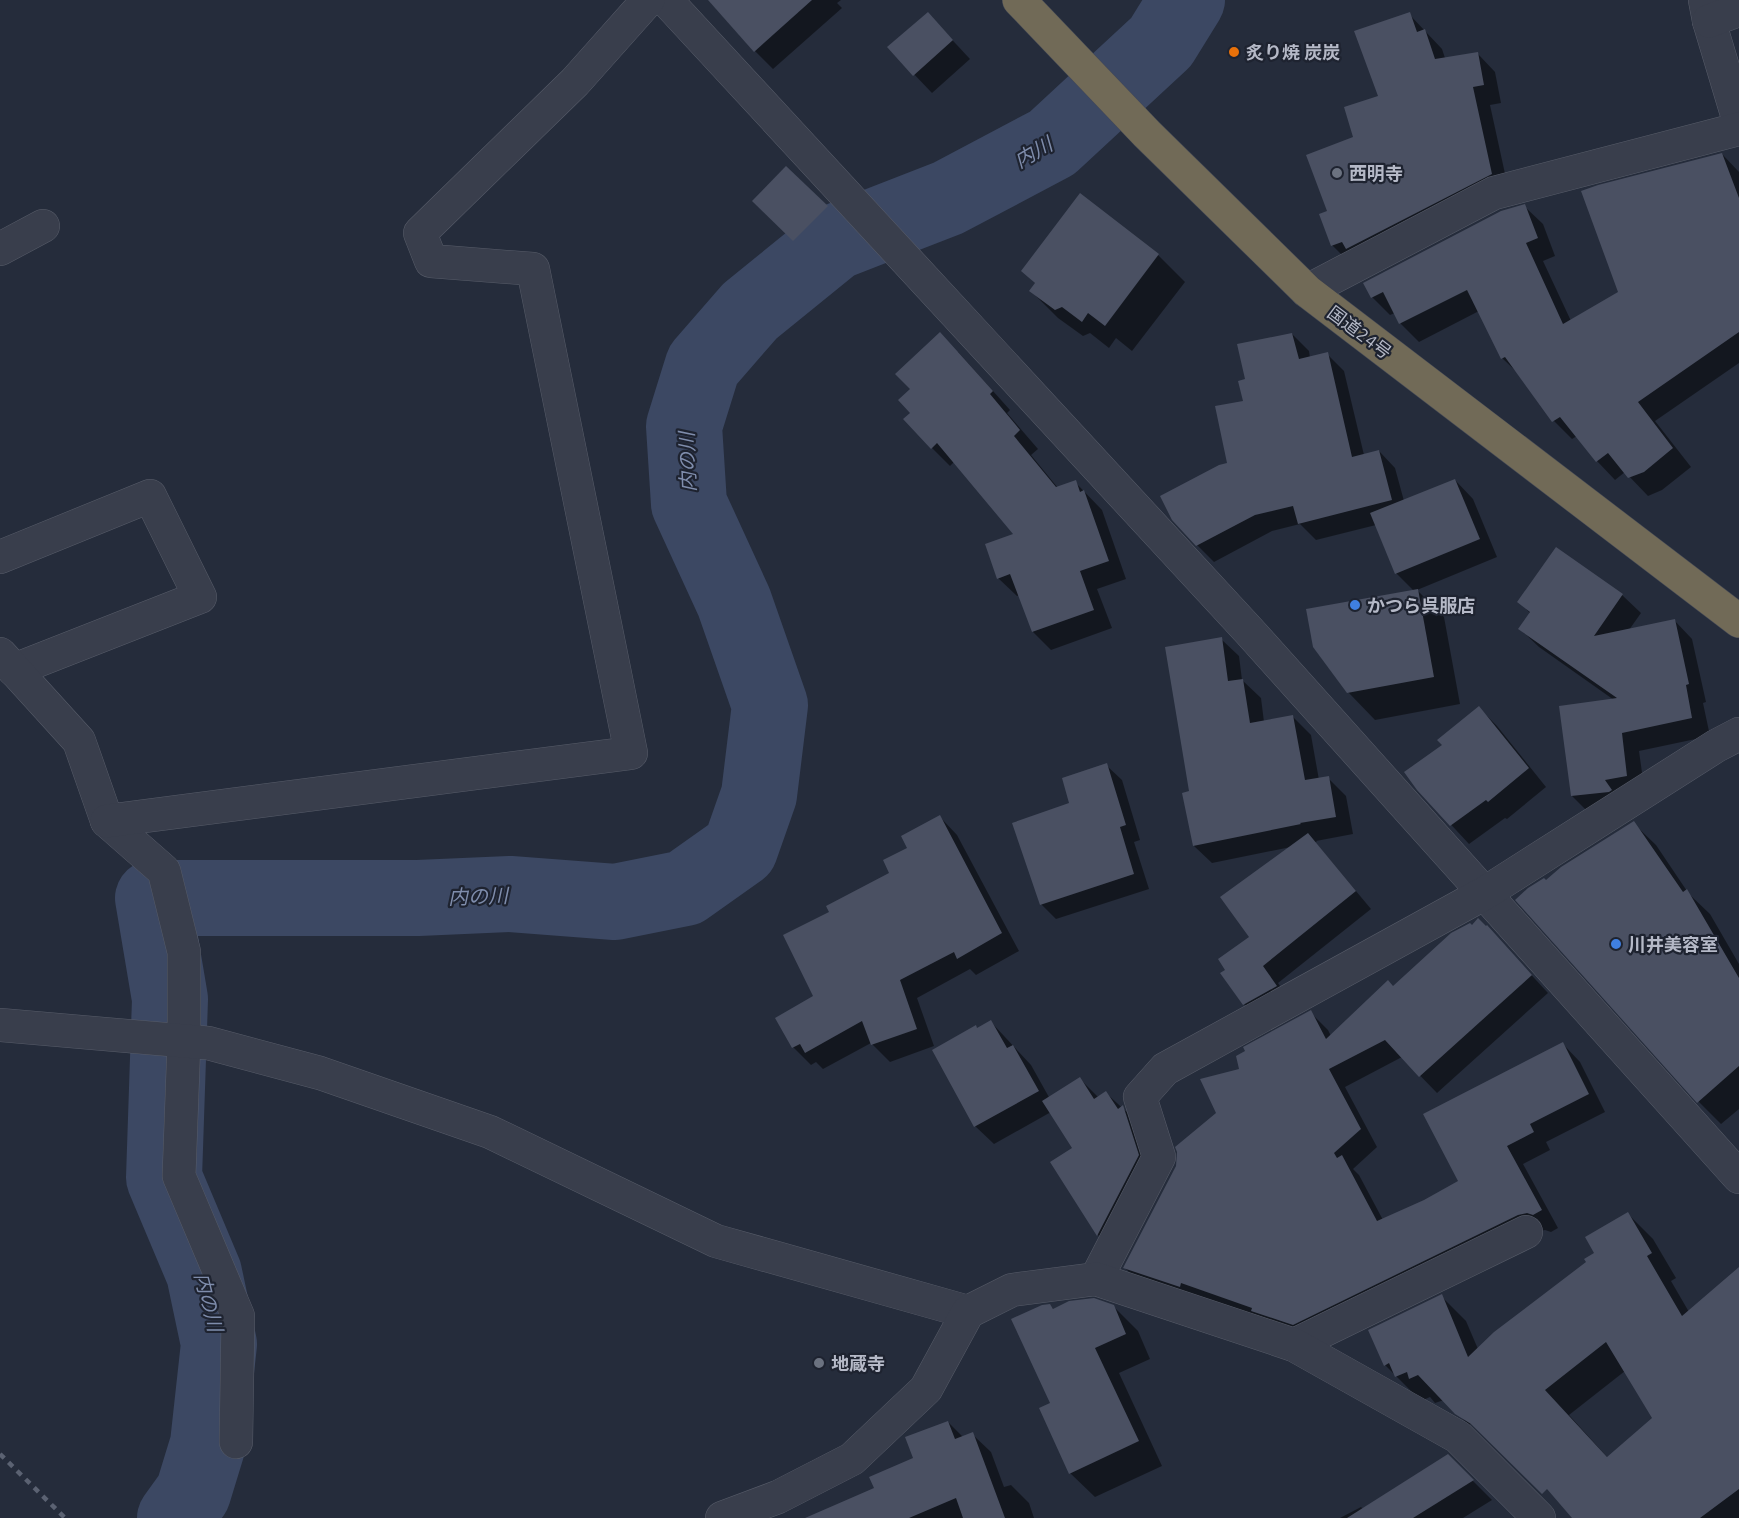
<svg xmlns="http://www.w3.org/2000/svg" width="1739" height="1518" font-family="Ubuntu,'Noto Sans JP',sans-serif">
	<rect width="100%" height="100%" fill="#252c3b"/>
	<g fill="#0007" fill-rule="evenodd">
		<path d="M 733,0 L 841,0 L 837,3 L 842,8 L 773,69 L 755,51 Z"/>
		<path d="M 928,14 L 970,59 L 932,93 L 889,48 Z"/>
		<path d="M 1409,14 L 1442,49 L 1445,58 L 1478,54 L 1495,72 L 1501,103 L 1490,105 L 1509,192 L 1350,263 L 1332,245 L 1329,211 L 1355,138 L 1380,97 Z"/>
		<path d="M 1722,154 L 1739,172 L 1739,363 L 1655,421 L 1691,467 L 1662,490 L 1648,496 L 1625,472 L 1615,480 L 1597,461 L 1577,436 L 1572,439 L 1554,421 L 1521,376 L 1502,358 L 1479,311 L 1419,342 L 1401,324 L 1395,313 L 1390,315 L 1372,297 L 1524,206 L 1543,224 L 1555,256 L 1543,261 L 1571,321 L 1620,292 Z"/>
		<path d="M 786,168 L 845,225 L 813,258 L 754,201 Z"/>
		<path d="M 1158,255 L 1185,282 L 1132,351 L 1116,338 L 1109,348 L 1090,333 L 1083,336 L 1058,318 L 1031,291 L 1036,284 L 1023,271 Z"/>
		<path d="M 1292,334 L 1309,351 L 1310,358 L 1327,354 L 1344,371 L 1364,455 L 1379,451 L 1395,468 L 1404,501 L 1455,480 L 1473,499 L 1497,557 L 1417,590 L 1444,617 L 1460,704 L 1375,720 L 1348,692 L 1414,591 L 1396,573 L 1376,525 L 1316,540 L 1300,524 L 1272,531 L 1214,562 L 1197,545 L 1229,464 L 1244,402 L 1247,380 Z"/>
		<path d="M 958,352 L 1010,410 L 1007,413 L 1038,449 L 1031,455 L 1058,488 L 1075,482 L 1102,510 L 1126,579 L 1097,589 L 1112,628 L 1051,650 L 1033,632 L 1020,595 L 1017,596 L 998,578 L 1016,535 L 954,462 L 950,466 L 932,448 Z"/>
		<path d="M 1622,595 L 1641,613 L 1629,630 L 1674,620 L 1692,639 L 1706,702 L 1703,703 L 1710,736 L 1639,751 L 1645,794 L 1590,814 L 1572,796 L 1614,700 L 1539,647 L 1520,629 L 1531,614 L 1519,602 Z"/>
		<path d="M 1221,639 L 1239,656 L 1242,680 L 1261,698 L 1264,722 L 1293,717 L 1311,735 L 1319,780 L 1328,778 L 1346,796 L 1353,834 L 1316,841 L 1317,842 L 1315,842 L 1371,909 L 1278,983 L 1292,1003 L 1261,1020 L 1244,1004 L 1251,937 L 1291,847 L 1212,863 L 1194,846 L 1191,792 Z"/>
		<path d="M 1479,708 L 1497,726 L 1546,787 L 1507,819 L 1505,818 L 1469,844 L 1418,789 L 1444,746 Z"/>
		<path d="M 1106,765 L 1122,780 L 1140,840 L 1134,842 L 1149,889 L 1056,919 L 1041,904 L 1071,803 Z"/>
		<path d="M 940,817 L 957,835 L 1019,951 L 976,975 L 970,969 L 917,998 L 934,1046 L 890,1062 L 871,1043 L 823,1069 L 816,1062 L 811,1065 L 793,1047 L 777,1018 L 815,997 L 831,913 L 891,873 L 909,848 Z"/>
		<path d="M 1633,823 L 1656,845 L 1689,894 L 1710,914 L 1739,964 L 1739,1109 L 1721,1124 L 1699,1102 L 1546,882 Z"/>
		<path d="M 1487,927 L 1548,993 L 1437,1093 L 1402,1057 L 1345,1087 L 1377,1147 L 1353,1169 L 1359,1175 L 1383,1220 L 1424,1201 L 1460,1182 L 1563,1044 L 1580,1062 L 1605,1112 L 1546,1142 L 1550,1150 L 1523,1164 L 1558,1228 L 1551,1232 L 1545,1230 L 1536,1232 L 1311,1342 L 1142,1285 L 1125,1268 L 1217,1113 L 1240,1070 L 1310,1012 L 1328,1030 L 1331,1036 L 1393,988 Z"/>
		<path d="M 991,1022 L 1031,1065 L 1050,1099 L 1080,1079 L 1098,1097 L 1106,1093 L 1141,1125 L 1156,1174 L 1116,1253 L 1098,1235 L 1052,1162 L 1074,1148 L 1051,1112 L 994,1144 L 975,1126 L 978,1029 Z"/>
		<path d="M 1628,1214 L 1653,1239 L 1676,1278 L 1671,1281 L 1689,1312 L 1739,1269 L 1739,1518 L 1598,1518 L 1484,1415 L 1469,1425 L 1444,1400 L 1435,1403 L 1430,1397 L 1421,1401 L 1385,1365 L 1441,1296 L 1466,1321 L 1478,1349 L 1588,1263 L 1596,1254 ZM 1625,1371 L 1654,1418 L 1608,1458 L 1569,1415 Z"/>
		<path d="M 1050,1305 L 1054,1310 L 1113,1306 L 1138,1331 L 1150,1359 L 1119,1373 L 1162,1466 L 1095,1497 L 1070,1473 L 1052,1404 Z"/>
		<path d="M 948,1422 L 963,1437 L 972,1434 L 991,1452 L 1004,1487 L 1011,1485 L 1029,1503 L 1034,1518 L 854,1518 L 876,1489 L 915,1459 Z"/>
		<path d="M 1448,1456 L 1492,1500 L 1463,1518 L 1340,1518 L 1361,1507 L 1363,1509 Z"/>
	</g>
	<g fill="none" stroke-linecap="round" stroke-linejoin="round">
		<path stroke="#3c4863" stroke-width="76" d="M 175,1518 L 193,1493 L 208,1444 L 219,1344 L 204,1273 L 164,1178 L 170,999 L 153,898 L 418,898 L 510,894 L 615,902 L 685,888 L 740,849 L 759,795 L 770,705 L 734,602 L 689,504 L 684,426 L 703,365 L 750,311 L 835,242 L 948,198 L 1052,143 L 1161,42 L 1187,0"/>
	</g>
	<g fill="#4a5062" fill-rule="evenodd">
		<path d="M 708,0 L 812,0 L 754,52 Z"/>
		<path d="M 928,12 L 953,40 L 913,76 L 887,47 Z"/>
		<path d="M 1410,12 L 1417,32 L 1425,29 L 1435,59 L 1478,52 L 1484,85 L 1473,87 L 1492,174 L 1346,249 L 1342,242 L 1331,246 L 1319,214 L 1327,211 L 1306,155 L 1353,137 L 1344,107 L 1378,96 L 1354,31 Z"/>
		<path d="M 1722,153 L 1739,198 L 1739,332 L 1638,402 L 1673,448 L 1644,472 L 1628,478 L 1608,453 L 1596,462 L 1560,417 L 1552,422 L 1505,357 L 1501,359 L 1467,290 L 1399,324 L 1383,292 L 1371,298 L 1363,283 L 1501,211 L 1525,204 L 1538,238 L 1526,243 L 1563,324 L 1618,292 L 1581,191 L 1598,185 Z"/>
		<path d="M 786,166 L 828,206 L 793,241 L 752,201 Z"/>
		<path d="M 1080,193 L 1159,254 L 1105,326 L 1088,313 L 1082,322 L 1062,307 L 1055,310 L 1029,291 L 1035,283 L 1021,271 Z"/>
		<path d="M 940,332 L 993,391 L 990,394 L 1020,430 L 1014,436 L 1056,487 L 1076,480 L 1080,492 L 1084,490 L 1109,561 L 1080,571 L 1094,610 L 1032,632 L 1010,574 L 997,579 L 985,544 L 1013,534 L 937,443 L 931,449 L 903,419 L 910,413 L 898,400 L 910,389 L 895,374 Z"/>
		<path d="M 1292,333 L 1299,359 L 1328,352 L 1352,457 L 1379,450 L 1392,500 L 1298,524 L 1293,506 L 1255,515 L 1196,546 L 1172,520 L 1160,496 L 1219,465 L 1227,463 L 1215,406 L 1243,401 L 1238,381 L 1245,379 L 1237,344 Z"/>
		<path d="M 1455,479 L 1480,539 L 1395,574 L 1370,513 Z"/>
		<path d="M 1556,547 L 1623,594 L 1594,636 L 1675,619 L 1689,684 L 1686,685 L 1692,718 L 1622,733 L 1627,776 L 1605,780 L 1612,790 L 1609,792 L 1571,796 L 1559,706 L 1617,698 L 1518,629 L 1530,612 L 1517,602 Z"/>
		<path d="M 1418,589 L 1434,677 L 1347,693 L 1313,647 L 1306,609 Z"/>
		<path d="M 1222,637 L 1228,681 L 1243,679 L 1250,723 L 1293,715 L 1305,780 L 1329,776 L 1336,817 L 1300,823 L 1301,824 L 1193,846 L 1182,793 L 1189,791 L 1165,647 Z"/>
		<path d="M 1479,706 L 1529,768 L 1488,802 L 1486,800 L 1450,826 L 1417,790 L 1404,772 L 1442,745 L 1437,740 Z"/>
		<path d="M 1107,763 L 1126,825 L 1120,827 L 1134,874 L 1040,905 L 1012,823 L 1069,803 L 1062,778 Z"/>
		<path d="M 940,815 L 1002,933 L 957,959 L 954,952 L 900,980 L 917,1029 L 871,1045 L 862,1021 L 805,1053 L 800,1044 L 792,1048 L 775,1018 L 813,996 L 783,935 L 829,912 L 826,906 L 889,873 L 883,860 L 907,848 L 901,836 Z"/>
		<path d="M 1634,821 L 1683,892 L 1687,889 L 1739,978 L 1739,1066 L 1697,1103 L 1515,900 L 1528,888 L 1544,878 L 1546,880 L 1561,867 Z"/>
		<path d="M 1308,833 L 1356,891 L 1263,966 L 1277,986 L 1243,1005 L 1220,973 L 1225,970 L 1218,959 L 1249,937 L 1220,897 Z"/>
		<path d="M 1478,918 L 1486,926 L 1487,925 L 1532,975 L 1419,1077 L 1385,1040 L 1329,1069 L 1361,1129 L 1334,1153 L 1337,1158 L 1342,1155 L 1377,1221 L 1424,1200 L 1458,1181 L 1423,1114 L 1563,1042 L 1589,1094 L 1530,1124 L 1534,1132 L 1507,1146 L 1542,1210 L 1533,1215 L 1527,1213 L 1518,1215 L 1293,1325 L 1251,1311 L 1252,1308 L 1181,1283 L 1180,1287 L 1123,1268 L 1176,1166 L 1177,1152 L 1175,1147 L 1216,1113 L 1200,1079 L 1239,1069 L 1236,1056 L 1245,1051 L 1243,1047 L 1311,1010 L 1326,1039 L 1388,980 L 1393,986 L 1451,933 L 1470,923 L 1472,925 Z"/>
		<path d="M 991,1020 L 1007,1048 L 1013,1045 L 1039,1091 L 974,1127 L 932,1050 L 976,1025 L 977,1028 Z"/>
		<path d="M 1080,1077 L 1094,1099 L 1106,1091 L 1118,1109 L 1123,1105 L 1139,1155 L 1097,1236 L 1050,1162 L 1072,1148 L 1042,1101 Z"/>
		<path d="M 1628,1212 L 1652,1253 L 1647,1256 L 1682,1316 L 1739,1267 L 1739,1489 L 1700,1518 L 1572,1518 L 1547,1489 L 1542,1494 L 1471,1424 L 1455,1414 L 1418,1375 L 1409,1379 L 1407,1372 L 1395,1377 L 1389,1363 L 1384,1366 L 1368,1330 L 1442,1294 L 1468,1357 L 1494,1332 L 1586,1262 L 1584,1259 L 1594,1253 L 1585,1237 ZM 1606,1342 L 1652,1418 L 1607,1457 L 1545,1390 Z"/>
		<path d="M 1094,1298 L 1114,1305 L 1126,1334 L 1095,1348 L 1139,1441 L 1069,1474 L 1039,1408 L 1050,1403 L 1011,1319 L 1042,1305 L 1050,1304 L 1053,1309 L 1069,1301 Z"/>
		<path d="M 948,1421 L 955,1439 L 973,1432 L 1005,1518 L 963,1518 L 956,1498 L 909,1518 L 805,1518 L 874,1488 L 869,1477 L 913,1458 L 905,1437 Z"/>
		<path d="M 1448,1454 L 1474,1480 L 1413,1518 L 1347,1518 Z"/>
	</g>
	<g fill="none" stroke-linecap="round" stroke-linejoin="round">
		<g stroke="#575c69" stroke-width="34">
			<g id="minor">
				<path d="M 666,0 L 1250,632 L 1739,1177"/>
				<path d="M 1705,0 L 1709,21 L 1739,121"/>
				<path d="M 1709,21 L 1739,10"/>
				<path d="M 0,249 L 43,226"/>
				<path d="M 1307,291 L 1494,193 L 1739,129"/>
				<path d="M 0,557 L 150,496 L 200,597 L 14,670"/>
				<path d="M 0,654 L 79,741 L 107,821 L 164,871 L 184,952 L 184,1041 L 179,1176 L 238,1316 L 236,1442"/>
				<path d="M 107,821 L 631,753 L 533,269 L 431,261 L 420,233 L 575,82 L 648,0"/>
				<path d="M 0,1025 L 208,1043 L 320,1073 L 490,1132 L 716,1241 L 968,1312"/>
				<path d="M 1096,1279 L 1159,1157 L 1140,1097 L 1165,1069 L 1485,893 L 1716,746 L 1739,734"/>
				<path d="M 1294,1345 L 1526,1232"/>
				<path d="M 722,1518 L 778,1497 L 852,1459 L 926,1389 L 968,1312 L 1012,1290 L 1096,1279 L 1294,1345 L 1458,1437 L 1539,1518"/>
			</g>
		</g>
		<g stroke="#444956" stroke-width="34">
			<path id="highway" d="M 1019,0 L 1147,134 L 1307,291 L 1739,621"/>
		</g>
		<use href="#minor" stroke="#393e4c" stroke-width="33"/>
		<use href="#highway" stroke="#716a57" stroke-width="33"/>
		<path stroke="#5b6272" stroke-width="4.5" stroke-dasharray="6 6" stroke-linecap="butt" d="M 0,1454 L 65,1518"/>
	</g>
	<circle fill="#e8710a" stroke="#1e2330" stroke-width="2" cx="1234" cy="52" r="6"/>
	<g fill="#6b7280" stroke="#1e2330" stroke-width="2">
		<circle cx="1337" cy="173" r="6"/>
		<circle cx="819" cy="1363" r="6"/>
	</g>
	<g fill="#3f7fe0" stroke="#1e2330" stroke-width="2">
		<circle cx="1355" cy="605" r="6"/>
		<circle cx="1616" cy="944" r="6"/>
	</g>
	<g text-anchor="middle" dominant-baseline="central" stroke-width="4.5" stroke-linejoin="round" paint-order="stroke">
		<g font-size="18" font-weight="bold" fill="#b5b9c7" stroke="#1e2330" text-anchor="start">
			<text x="1246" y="52">炙り焼 炭炭</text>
			<text x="1349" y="173">西明寺</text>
			<text x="1367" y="605">かつら呉服店</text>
			<text x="1628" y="944">川井美容室</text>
			<text x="831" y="1363">地蔵寺</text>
		</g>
		<g font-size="18" fill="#b5b9c7" stroke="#1e2330">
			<text transform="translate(1360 332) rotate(37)">国道24号</text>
		</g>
		<g font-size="20" font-style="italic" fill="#7f8dac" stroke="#1e2330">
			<text transform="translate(1033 152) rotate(-30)">内川</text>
			<text transform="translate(687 462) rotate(-92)">内の川</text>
			<text transform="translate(478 896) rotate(-2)">内の川</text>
			<text transform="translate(209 1302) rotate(76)">内の川</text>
		</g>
	</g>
</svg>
